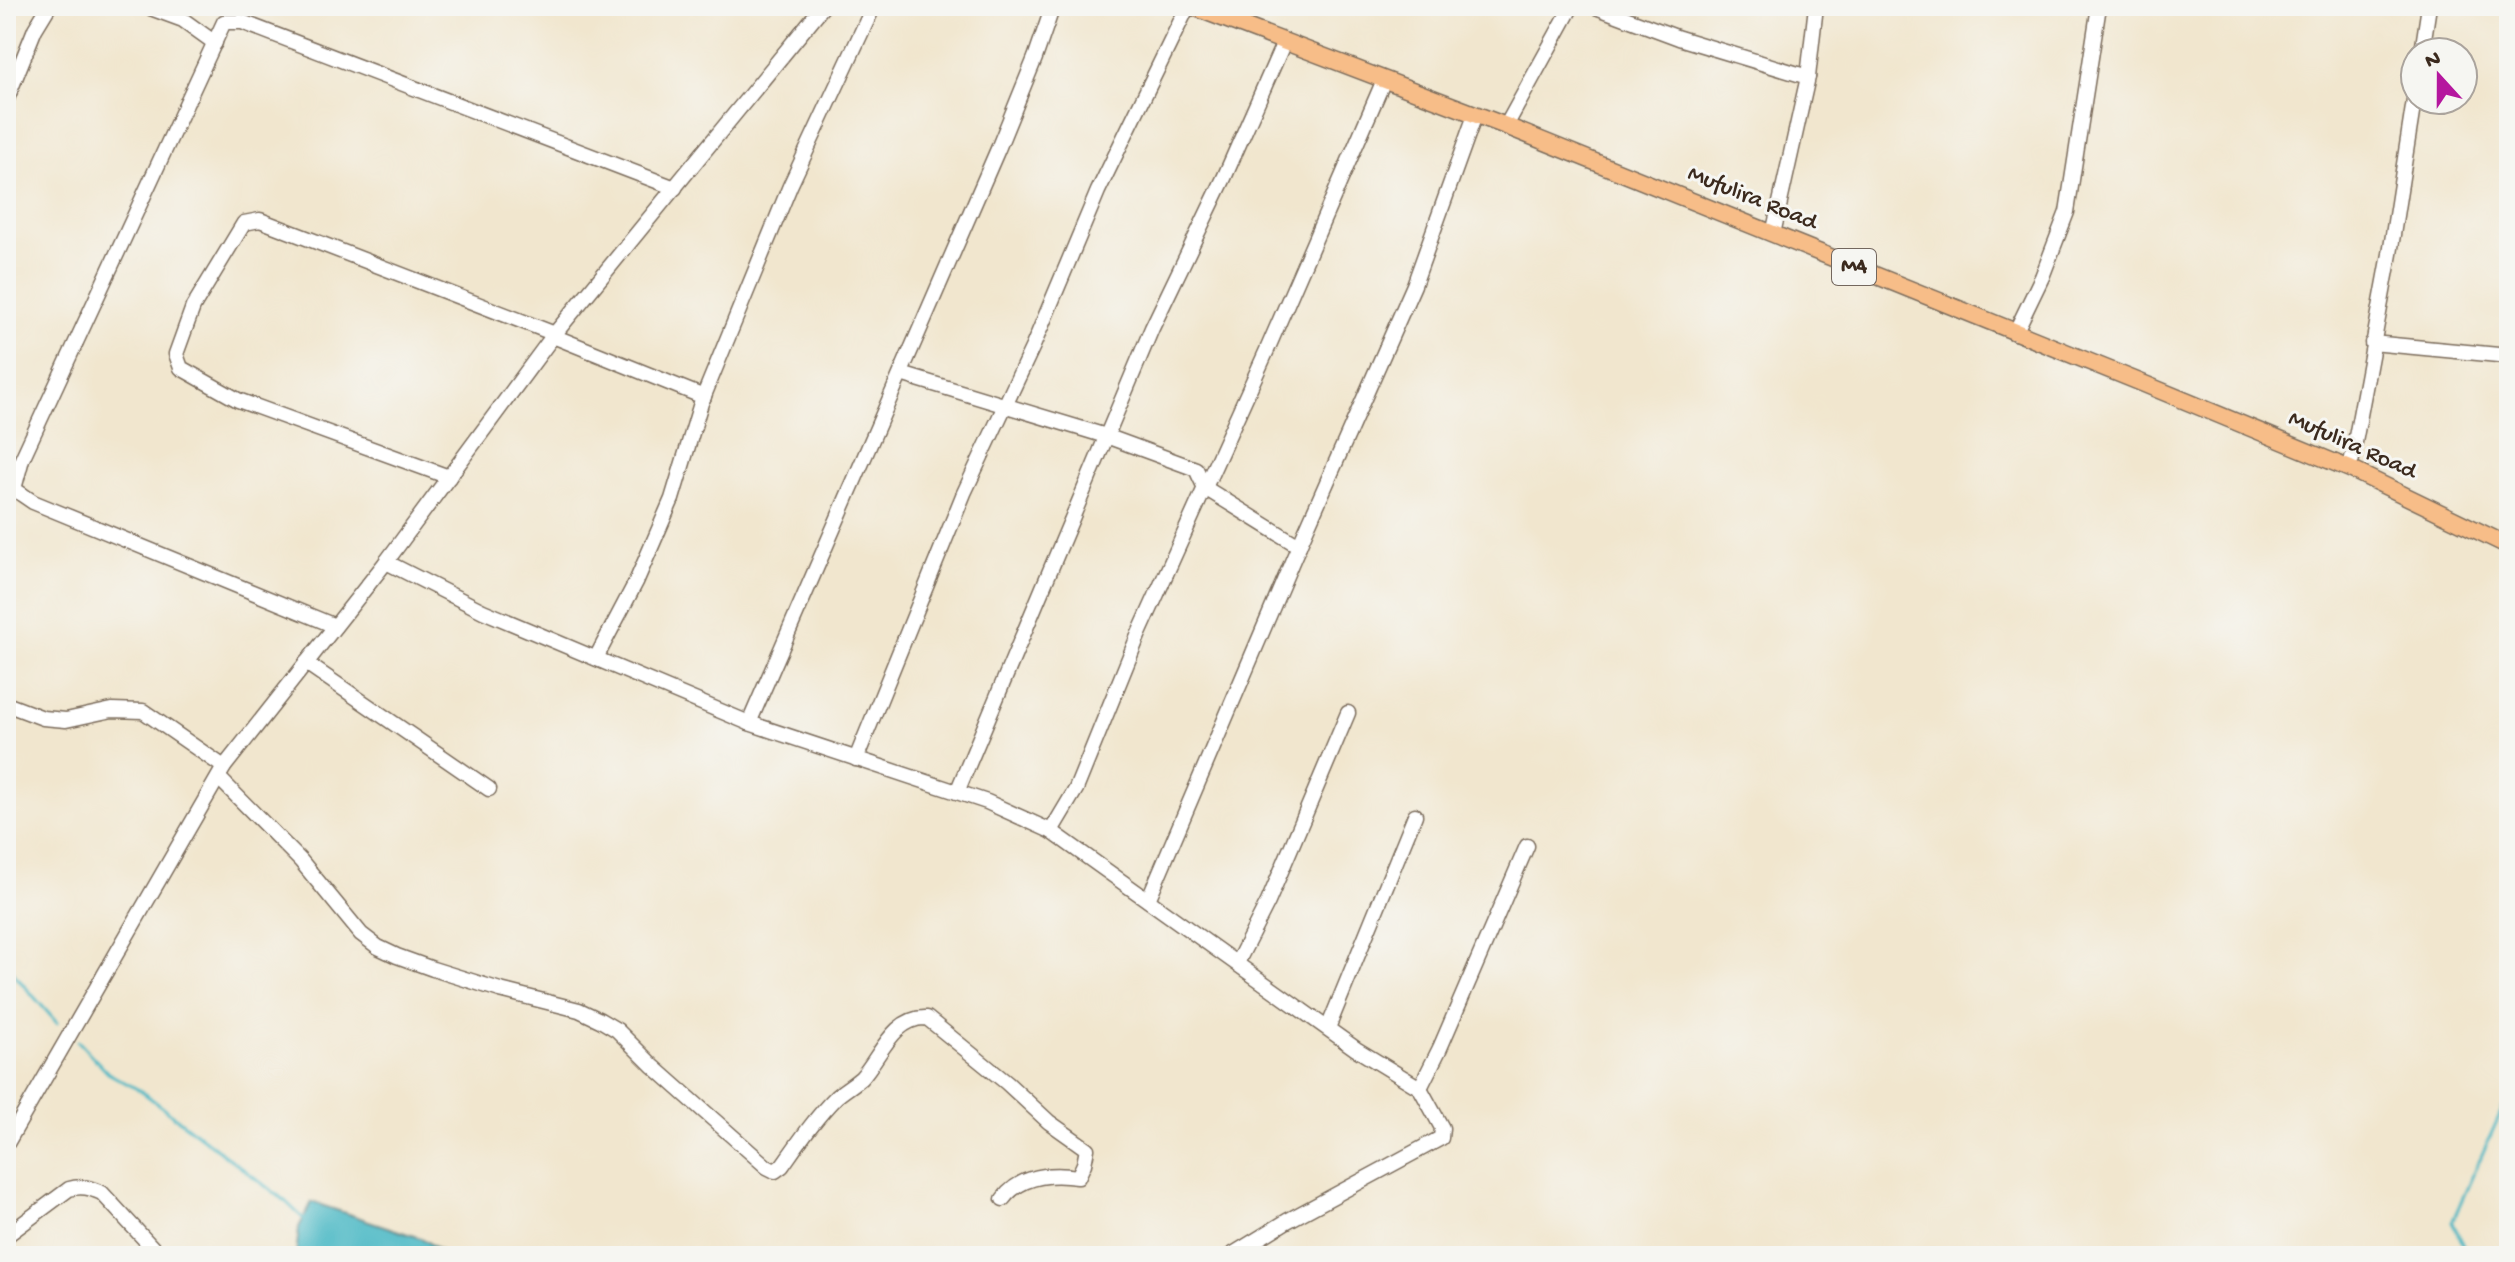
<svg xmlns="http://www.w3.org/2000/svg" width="2515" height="1262" font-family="'Gochi Hand',sans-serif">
	<rect width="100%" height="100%" fill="#f6f6f2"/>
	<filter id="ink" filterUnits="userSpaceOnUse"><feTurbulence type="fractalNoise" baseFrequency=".0125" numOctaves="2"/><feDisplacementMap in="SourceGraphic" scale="16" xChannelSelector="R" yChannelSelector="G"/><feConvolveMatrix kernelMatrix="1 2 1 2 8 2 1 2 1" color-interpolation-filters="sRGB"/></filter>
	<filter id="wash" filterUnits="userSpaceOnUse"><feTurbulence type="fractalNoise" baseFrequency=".006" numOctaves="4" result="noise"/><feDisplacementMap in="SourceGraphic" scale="32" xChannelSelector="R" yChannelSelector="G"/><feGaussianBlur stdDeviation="1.8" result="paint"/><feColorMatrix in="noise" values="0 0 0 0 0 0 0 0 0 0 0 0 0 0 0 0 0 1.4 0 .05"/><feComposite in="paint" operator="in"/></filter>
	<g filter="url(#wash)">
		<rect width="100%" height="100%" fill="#f1e6ce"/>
		<path fill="#4ab8c5" stroke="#427172" stroke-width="2" d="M 312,1202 L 423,1239 L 447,1256 L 296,1256 L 299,1227 Z"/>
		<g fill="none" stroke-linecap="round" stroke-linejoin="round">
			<g stroke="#4ab8c5" stroke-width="3">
				<path d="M 6,965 L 57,1023"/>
				<path d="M 78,1041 L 108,1073 L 141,1091 L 285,1201 L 306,1221"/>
				<path d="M 2479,1256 L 2465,1247 L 2452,1222 L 2509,1094"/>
			</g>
		</g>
	</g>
	<g filter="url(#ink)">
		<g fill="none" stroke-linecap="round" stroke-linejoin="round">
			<g stroke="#7b6c5c" stroke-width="17">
				<g id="minor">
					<path d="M 145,6 L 183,20 L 215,43"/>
					<path d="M 1593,6 L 1679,38 L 1808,77"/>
					<path d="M 2422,52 L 2429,6"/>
					<path d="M 6,101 L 35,29 L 49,6"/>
					<path d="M 1506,126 L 1572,6"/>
					<path d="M 1773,234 L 1808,77 L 1816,6"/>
					<path d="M 2015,333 L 2042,277 L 2067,212 L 2099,6"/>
					<path d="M 553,336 L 704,397"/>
					<path d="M 2372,343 L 2509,356"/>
					<path d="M 901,374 L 1106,436 L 1196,469 L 1205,488 L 1299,546"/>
					<path d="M 2350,469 L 2390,254 L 2415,94"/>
					<path d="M 449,477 L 238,400 L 181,368 L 176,354 L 193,307 L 244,223 L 260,220 L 555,334"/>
					<path d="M 386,562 L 483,611 L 749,723 L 987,802 L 1051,831 L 1356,1049 L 1420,1088 L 1442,1128 L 1441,1138 L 1287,1221 L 1230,1256"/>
					<path d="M 335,626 L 33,502 L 14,489 L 22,459 L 224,22 L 242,22 L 675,188"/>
					<path d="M 596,658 L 636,582 L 672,499 L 701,403 L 790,186 L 870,14 L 869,6"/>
					<path d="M 306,663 L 489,789"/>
					<path d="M 6,704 L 43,718 L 66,720 L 112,710 L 143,711 L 224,767"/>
					<path d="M 749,723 L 998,149 L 1035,58 L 1053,6"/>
					<path d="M 856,759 L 964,493 L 1033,346 L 1098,191 L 1188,6"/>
					<path d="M 219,778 L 301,861 L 361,934 L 378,947 L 397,956 L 433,969 L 500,990 L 579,1010 L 600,1020 L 617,1030 L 653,1066 L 767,1167 L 775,1171 L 782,1166 C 799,1142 815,1118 836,1097 C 844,1090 853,1085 861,1078 C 880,1058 893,1016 927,1018 L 1007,1083 L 1049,1122 L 1087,1149 L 1084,1164 L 1078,1177 C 1051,1173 1021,1175 1003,1199"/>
					<path d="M 957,792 L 1152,328 L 1224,178 L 1284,42"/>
					<path d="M 1051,831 L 1076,789 L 1138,636 L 1267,350 L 1384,80"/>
					<path d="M 1148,900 L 1294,557 L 1414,285 L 1475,115"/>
					<path d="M 1237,963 L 1268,902 L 1348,713"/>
					<path d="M 1328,1028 L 1415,815"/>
					<path d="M 1420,1088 L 1440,1048 L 1527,846"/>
					<path d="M 6,1145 L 224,767 L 386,562 L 553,336 L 823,6"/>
					<path d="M 6,1236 L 69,1189 C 82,1185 90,1188 102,1193 L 160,1256"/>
				</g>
			</g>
			<g stroke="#7b6c5c" stroke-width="19">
				<path id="major" d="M 1191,6 L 1506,126 L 2142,383 L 2350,469 L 2509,546"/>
			</g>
			<use href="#minor" stroke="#fff" stroke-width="14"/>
			<use href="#major" stroke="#f7bd88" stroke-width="16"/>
		</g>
	</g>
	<g text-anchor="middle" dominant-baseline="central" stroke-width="6" stroke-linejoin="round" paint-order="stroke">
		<rect fill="#f6f6f2" stroke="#73675e" stroke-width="2" x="1832" y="249" width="44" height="36" rx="6"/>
		<g font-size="22" font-weight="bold" fill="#3b2a1e">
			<text x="1854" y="267">M4</text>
		</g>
		<g font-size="24" fill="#3b2a1e" stroke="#f6f6f2">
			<text transform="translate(1752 199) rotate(22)">Mufulira Road</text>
			<text transform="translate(2352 446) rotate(24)">Mufulira Road</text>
		</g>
	</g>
	<rect width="2515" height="1262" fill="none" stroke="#f6f6f2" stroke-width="32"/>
	<g transform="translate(2439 76) rotate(339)"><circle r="38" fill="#f6f6f2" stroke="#aba49d" stroke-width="2"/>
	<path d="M0-6L14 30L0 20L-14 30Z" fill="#b5179e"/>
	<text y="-12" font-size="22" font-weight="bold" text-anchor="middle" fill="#3b2a1e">N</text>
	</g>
</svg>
